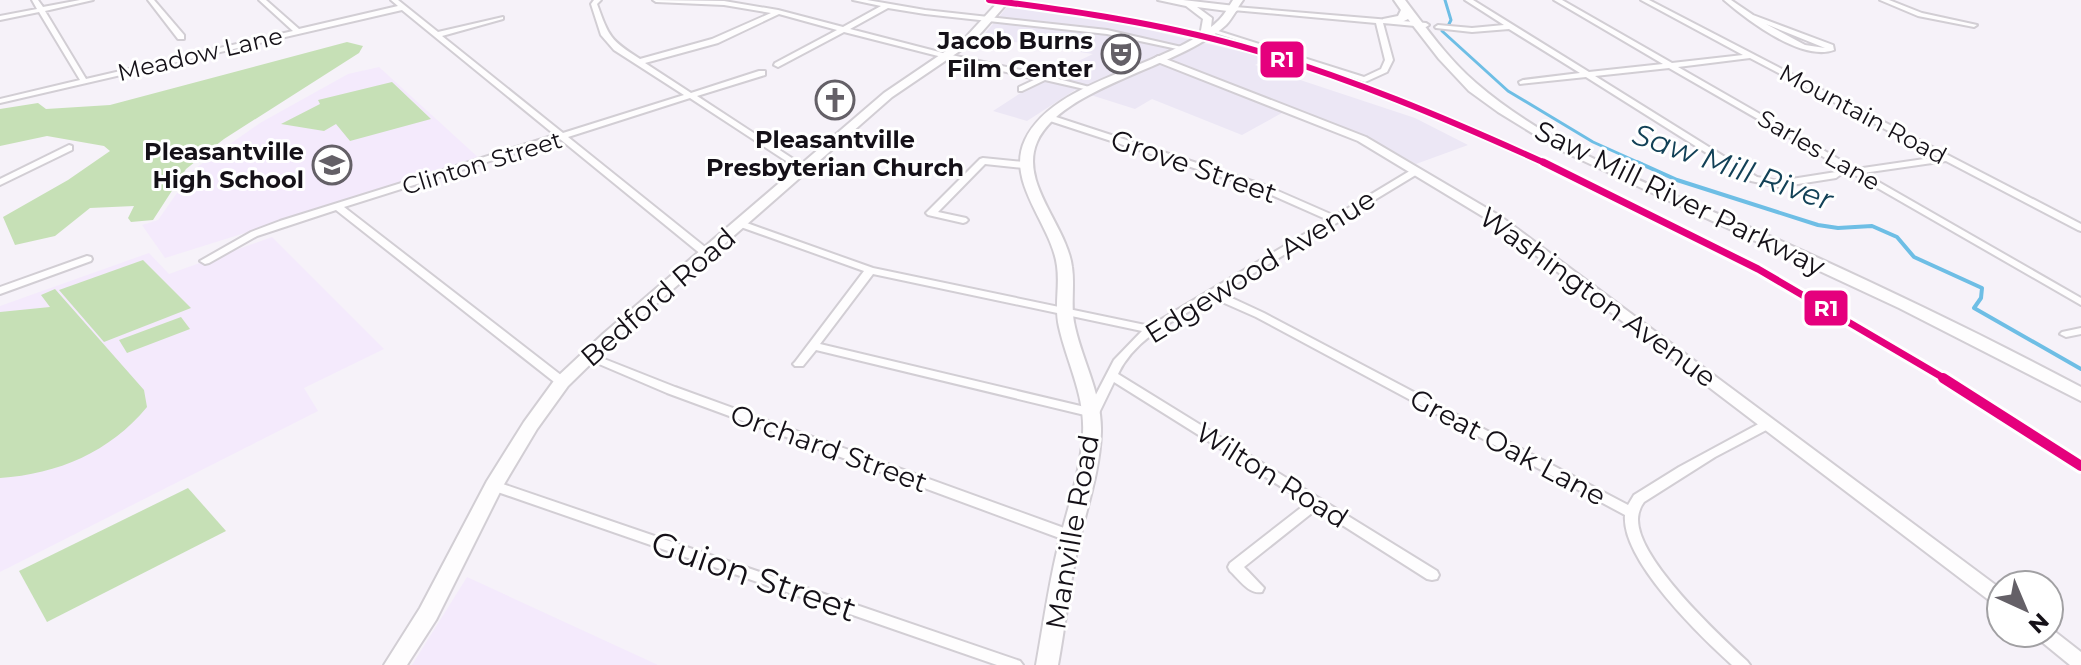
<svg xmlns="http://www.w3.org/2000/svg" width="2081" height="665" font-family="Montserrat,sans-serif">
	<rect width="100%" height="100%" fill="#f6f2f9"/>
	<path fill="#ece7f5" d="M 1008,6 L 1106,20 L 1268,58 L 1255,65 L 1415,118 L 1468,145 L 1416,164 L 1373,140 L 1291,108 L 1242,135 L 1152,99 L 1135,109 L 1075,90 L 1027,121 L 993,111 L 1045,77 L 1093,54 L 982,37 Z"/>
	<g fill="#f4eafc">
		<path d="M 379,67 L 480,159 L 165,258 L 142,225 L 158,220 L 193,170 L 260,123 L 348,74 Z"/>
		<path d="M 272,237 L 384,349 L 304,388 L 318,411 L 0,572 L 0,306 L 149,253 L 169,274 Z"/>
		<path d="M 467,577 L 658,665 L 412,665 Z"/>
	</g>
	<g fill="#c6e0b6">
		<path d="M 347,42 L 363,46 L 359,53 L 224,139 L 186,169 L 153,220 L 131,222 L 128,218 L 134,206 L 90,208 L 55,236 L 15,245 L 3,217 L 68,180 L 110,151 L 104,146 L 47,136 L 0,146 L 0,109 L 38,103 L 46,109 L 110,105 Z"/>
		<path d="M 392,82 L 431,119 L 350,141 L 336,124 L 324,131 L 281,124 L 320,104 L 318,100 Z"/>
		<path d="M 143,260 L 191,308 L 104,342 L 59,290 Z"/>
		<path d="M 55,289 L 144,390 L 147,407 C 110,452 58,474 0,478 L 0,312 L 50,307 L 41,295 Z"/>
		<path d="M 181,317 L 190,329 L 127,353 L 119,340 Z"/>
		<path d="M 188,488 L 226,531 L 47,622 L 19,571 Z"/>
	</g>
	<g fill="none" stroke-linecap="round" stroke-linejoin="round">
		<g stroke="#6ebee5" stroke-width="3">
			<path d="M 1445,0 L 1451,20 L 1448,26"/>
			<path d="M 1442,31 L 1508,91 L 1593,142 L 1642,164"/>
		</g>
		<path stroke="#6ebee5" stroke-width="4" d="M 1637,162 L 1677,180 L 1818,225 L 1838,228 L 1872,226 L 1897,237 L 1914,257 L 1982,288 L 1981,298 L 1974,308 L 2081,369"/>
		<g stroke="#d2ced4" stroke-width="4">
			<g id="minor">
				<path d="M 32,0 L 38,0 L 43,7 L 80,0 L 93,0 L 45,11 L 86,79 L 293,31 L 259,0 L 266,0 L 299,29 L 398,6 L 391,0 L 398,0 L 438,32 L 503,17 L 503,19 L 442,36 L 563,133 L 684,95 L 614,50 L 601,35 L 591,4 L 594,0 L 601,0 L 597,4 C 609,37 610,40 640,59 L 712,39 L 771,13 L 724,5 L 656,2 L 653,0 L 724,1 L 778,10 L 843,27 L 881,6 L 853,0 L 867,0 L 925,10 L 1107,30 L 1186,48 L 1182,50 L 1107,34 L 925,14 L 888,8 L 850,29 L 947,54 L 1043,75 L 1067,64 L 1070,64 L 1070,68 L 1051,77 L 1097,89 L 1093,91 L 1045,80 L 1022,91 L 1019,91 L 1019,87 L 1036,79 L 946,58 L 844,32 L 778,67 L 774,65 L 775,63 L 837,30 L 779,14 L 718,43 L 645,63 L 691,93 L 759,71 L 765,71 L 765,75 L 697,96 L 807,168 L 806,170 L 800,170 L 690,98 L 568,137 L 710,251 L 711,253 L 706,256 L 702,255 L 560,139 L 344,207 L 566,379 L 568,382 L 562,386 L 558,385 L 336,210 L 257,236 L 209,263 L 205,264 L 200,261 L 251,232 L 280,221 L 555,135 L 402,10 L 0,103 L 0,99 L 80,80 L 39,12 L 0,20 L 0,16 L 37,9 Z"/>
				<path d="M 148,0 L 154,0 L 184,35 L 184,39 L 178,39 Z"/>
				<path d="M 1465,0 L 1473,0 L 1589,72 L 1663,64 L 1554,0 L 1562,0 L 1672,63 L 1743,55 L 1641,0 L 1649,0 L 2081,224 L 2081,231 L 2078,230 L 1946,161 L 1863,173 L 2081,298 L 2081,305 L 1669,68 L 1595,76 L 1757,177 L 1779,181 L 1836,172 L 1840,175 L 1836,178 L 1779,187 L 1751,181 L 1586,77 L 1520,84 L 1519,82 L 1523,80 L 1580,73 L 1509,29 L 1472,32 L 1436,28 L 1435,27 L 1438,25 L 1472,28 L 1504,25 ZM 1750,58 L 1938,157 L 1856,169 L 1678,67 Z"/>
				<path d="M 1724,0 L 1731,0 L 1753,15 L 1833,45 L 1834,50 C 1802,62 1747,20 1724,0 ZM 1766,24 L 1825,48 L 1805,45 Z"/>
				<path d="M 1880,0 L 1889,0 L 1922,13 L 1977,25 L 1974,27 L 1918,16 Z"/>
				<path d="M 1235,7 L 1426,23 L 1429,25 L 1426,27 L 1383,23 L 1393,60 L 1387,72 L 1365,82 L 1209,31 L 1215,30 L 1364,77 L 1381,69 L 1385,60 L 1376,23 L 1233,10 L 1233,8 Z"/>
				<path d="M 1047,116 L 1053,116 L 1264,185 L 1335,216 L 1413,169 L 1419,169 L 1419,173 L 1221,293 L 1264,313 L 1628,505 L 1634,495 L 1679,467 L 1764,421 L 1772,421 L 1774,424 L 1772,427 L 1715,457 L 1644,502 C 1641,506 1638,513 1638,519 C 1637,559 1718,634 1747,661 L 1750,665 L 1732,665 C 1700,636 1621,560 1625,515 L 1256,317 L 1213,298 C 1179,318 1136,336 1118,374 L 1437,571 L 1439,575 L 1437,579 L 1432,580 L 1427,579 L 1317,509 L 1244,567 L 1264,588 L 1262,592 C 1249,595 1239,579 1230,571 L 1228,567 L 1230,563 L 1307,503 L 1114,382 L 1099,413 L 1093,417 L 816,350 L 803,366 L 795,366 L 793,364 L 795,362 L 864,271 L 738,226 L 736,224 L 738,222 L 744,222 L 873,268 L 1150,326 L 1328,220 L 1258,189 L 1047,120 ZM 873,274 L 1142,331 L 1114,360 L 1089,408 L 820,344 Z"/>
				<path d="M 69,145 L 72,146 L 72,150 L 0,185 L 0,179 Z"/>
				<path d="M 983,158 L 1024,162 L 1028,165 L 1024,168 L 985,164 L 938,212 L 966,218 L 968,220 L 966,222 L 963,223 L 928,215 L 926,213 L 980,159 Z"/>
				<path d="M 87,256 L 91,257 L 92,259 L 91,261 L 0,294 L 0,287 Z"/>
				<path d="M 2081,328 L 2081,334 L 2066,337 L 2060,334 L 2062,332 Z"/>
				<path d="M 589,353 L 675,387 L 1075,532 L 1077,536 L 1075,540 L 1070,541 L 1065,540 L 667,393 L 585,358 L 583,356 L 585,354 Z"/>
				<path d="M 494,481 L 1020,661 L 1023,665 L 997,665 L 489,489 L 487,486 L 489,483 Z"/>
			</g>
		</g>
		<g stroke="#d2ced4" stroke-width="4">
			<g id="tertiary">
				<path d="M 1158,0 L 1183,0 L 1235,6 L 1239,9 L 1235,12 L 1197,7 L 1212,18 L 1210,36 L 1205,39 L 1200,36 L 1203,19 L 1186,6 Z"/>
				<path d="M 1158,56 L 1366,137 L 1500,216 L 2001,589 L 2001,606 L 1994,604 L 1492,222 L 1358,141 L 1155,61 L 1153,59 Z"/>
				<path d="M 2049,627 L 2081,652 L 2081,665 L 2070,665 L 2037,638 L 2034,633 L 2049,633 Z"/>
			</g>
		</g>
		<g stroke="#d2ced4" stroke-width="4">
			<g id="secondary">
				<path d="M 1000,0 L 1010,0 L 973,42 L 892,97 L 615,340 L 568,386 L 537,429 L 503,486 L 436,620 L 407,665 L 384,665 L 420,608 L 487,481 L 524,422 L 556,378 L 603,334 L 884,93 L 965,38 Z"/>
				<path d="M 1233,0 L 1243,0 C 1237,8 1233,18 1226,25 C 1179,68 1062,86 1037,142 C 1019,183 1067,226 1072,267 C 1075,287 1070,307 1075,327 C 1083,363 1102,394 1101,432 C 1100,473 1085,512 1077,551 C 1069,589 1065,627 1058,665 L 1036,665 C 1043,627 1048,589 1057,551 C 1066,512 1081,473 1083,433 C 1085,395 1067,363 1059,327 C 1054,306 1060,287 1057,266 C 1052,225 1005,182 1025,140 C 1055,77 1170,68 1219,20 C 1225,14 1229,6 1233,0 Z"/>
			</g>
		</g>
		<g stroke="#d2ced4" stroke-width="4">
			<path id="trunk" d="M 1394,0 L 1405,0 C 1427,29 1448,59 1476,83 C 1562,157 1679,195 1781,241 C 1883,287 1983,335 2081,387 L 2081,401 L 1899,308 L 1558,149 L 1498,112 L 1469,91 L 1439,59 L 1408,19 L 1402,22 L 1383,23 L 1383,19 L 1398,16 L 1401,10 Z"/>
		</g>
		<use href="#minor" fill="#fefdfe" fill-rule="evenodd"/>
		<use href="#tertiary" fill="#fefdfe" fill-rule="evenodd"/>
		<use href="#secondary" fill="#fefdfe" fill-rule="evenodd"/>
		<use href="#trunk" fill="#fefdfe" fill-rule="evenodd"/>
		<g stroke="#fff" stroke-width="10">
			<path id="rail-1-far2" d="M 989,0 C 1073,11 1158,23 1240,46 C 1346,76 1448,119 1547,164"/>
		</g>
		<g stroke="#fff" stroke-width="13">
			<path id="rail-1-far1" d="M 1543,162 L 1758,269 L 1947,380"/>
		</g>
		<g stroke="#fff" stroke-width="16">
			<path id="rail-1" d="M 1943,378 L 2081,466"/>
		</g>
		<use href="#rail-1-far2" stroke="#e5007d" stroke-width="6"/>
		<use href="#rail-1-far1" stroke="#e5007d" stroke-width="7"/>
		<use href="#rail-1" stroke="#e5007d" stroke-width="10"/>
	</g>
	<defs>
		<g id="theatre-ring" transform="scale(2)"><circle r="9.5" fill="#fff" stroke="#646067" stroke-width="1.5"/><path d="M-5-5.5Q0-4 5-5.5V0Q5 5 0 6Q-5 5-5 0ZM-3.3-2.5H-1v1.5H-3.3ZM1-2.5H3.3v1.5H1ZM-2.8 1Q0 5.5 2.8 1Z" fill="#646067"/></g>
		<g id="church-ring" transform="scale(2)"><circle r="9.5" fill="#fff" stroke="#646067" stroke-width="1.5"/><path d="M-1.2-6h2.4v3.5h3.3v2.4h-3.3V6h-2.4V-.1h-3.3v-2.4h3.3Z" fill="#646067"/></g>
		<g id="school-ring" transform="scale(2)"><circle r="9.5" fill="#fff" stroke="#646067" stroke-width="1.5"/><path d="M0-5L7-2L0 1L-7-2ZM-4 1L0 2.5L4 1V4Q0 6-4 4Z" fill="#646067"/></g>
	</defs>
	<g fill-rule="evenodd">
		<use href="#theatre-ring" x="1121" y="54"/>
		<use href="#church-ring" x="835" y="100"/>
		<use href="#school-ring" x="332" y="165"/>
	</g>
	<g text-anchor="middle" dominant-baseline="central" stroke-width="6" stroke-linejoin="round" paint-order="stroke">
		<g font-size="24" font-weight="bold" fill="#151118" stroke="#fff" text-anchor="end">
			<text x="1093" y="40">Jacob Burns<tspan x="1093" dy="28">Film Center</tspan></text>
			<text x="835" y="139" text-anchor="middle">Pleasantville<tspan x="835" dy="28">Presbyterian Church</tspan></text>
			<text x="304" y="151">Pleasantville<tspan x="304" dy="28">High School</tspan></text>
		</g>
		<g font-size="24" fill="#151118" stroke="#fff">
			<text transform="translate(200 54) rotate(-13)">Meadow Lane</text>
			<text transform="translate(1863 114) rotate(28)">Mountain Road</text>
			<text transform="translate(1819 150) rotate(30)">Sarles Lane</text>
			<text transform="translate(482 163) rotate(-17)">Clinton Street</text>
		</g>
		<g font-size="28" fill="#151118" stroke="#fff">
			<text transform="translate(1194 166) rotate(19)">Grove Street</text>
			<text transform="translate(1680 198) rotate(26)">Saw Mill River Parkway</text>
			<text transform="translate(1260 266) rotate(-32)">Edgewood Avenue</text>
			<text transform="translate(658 297) rotate(-41)">Bedford Road</text>
			<text transform="translate(1598 297) rotate(36)">Washington Avenue</text>
			<text transform="translate(1508 447) rotate(28)">Great Oak Lane</text>
			<text transform="translate(829 448) rotate(20)">Orchard Street</text>
			<text transform="translate(1272 475) rotate(32)">Wilton Road</text>
			<text transform="translate(1072 532) rotate(-80)">Manville Road</text>
		</g>
		<g font-size="30" font-style="italic" fill="#124157" stroke="#fff">
			<text transform="translate(1733 167) rotate(19)">Saw Mill River</text>
		</g>
		<g font-size="34" fill="#151118" stroke="#fff">
			<text transform="translate(754 576) rotate(19)">Guion Street</text>
		</g>
	</g>
	<g stroke="#fff" stroke-width="3">
		<rect x="1259" y="40" width="46" height="39" rx="8" fill="#e5007d"/>
		<rect x="1803" y="289" width="46" height="38" rx="8" fill="#e5007d"/>
	</g>
	<g font-size="22" text-anchor="middle" font-weight="bold" fill="#fff">
		<text x="1282" y="67">R1</text>
		<text x="1826" y="316">R1</text>
	</g>
	<g transform="translate(2025 609) rotate(136)"><circle r="38" fill="#ffffff" stroke="#a1a0a3" stroke-width="2"/>
	<path d="M0-6L14 30L0 20L-14 30Z" fill="#646067"/>
	<text y="-12" font-size="22" font-weight="bold" text-anchor="middle" fill="#151118">N</text>
	</g>
</svg>
